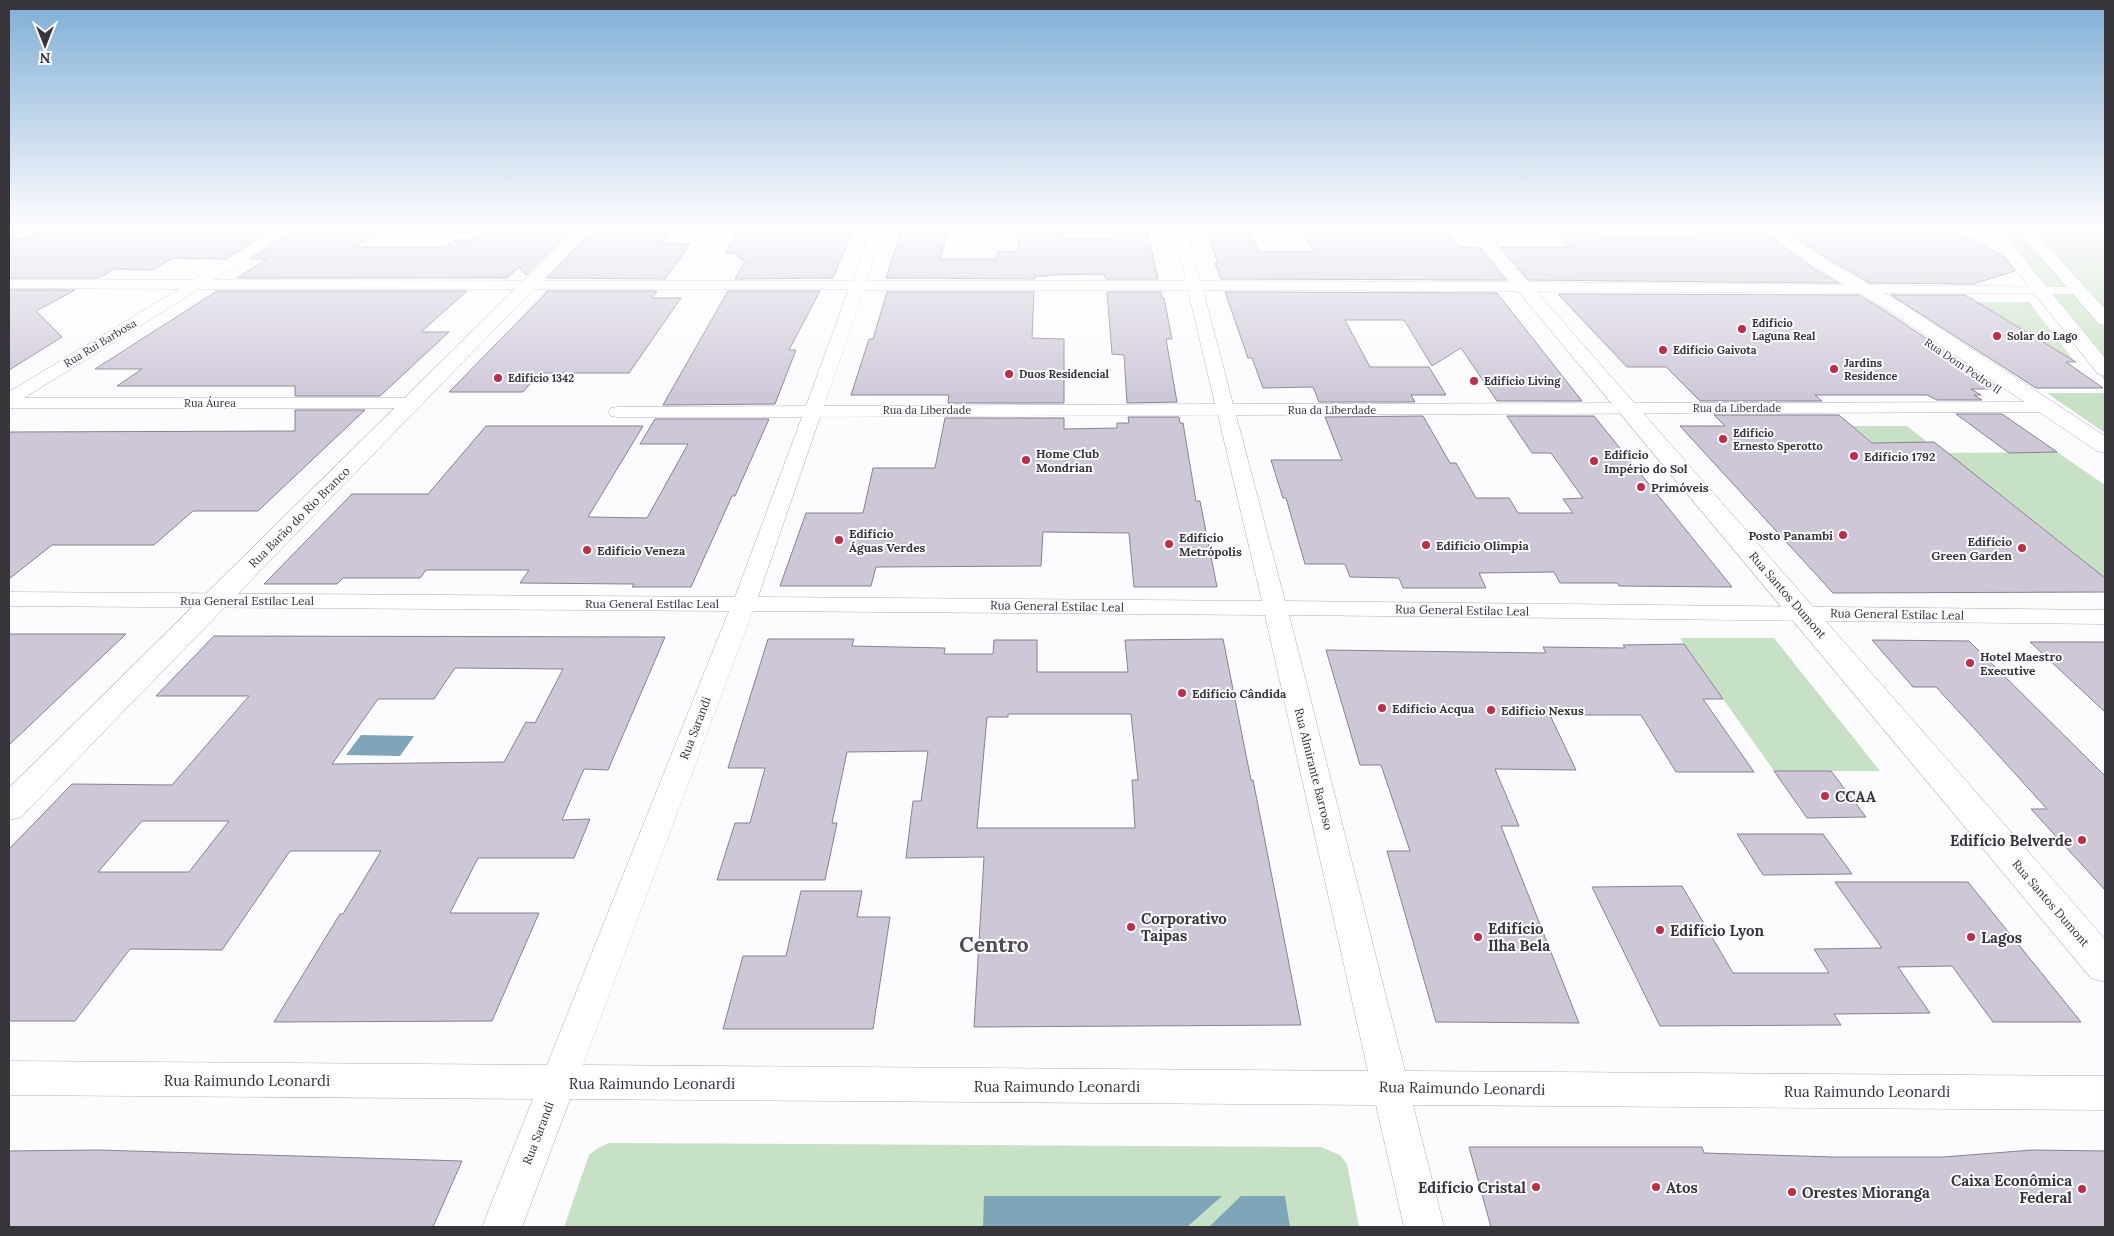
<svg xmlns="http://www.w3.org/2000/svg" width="2114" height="1236" font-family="Lora,serif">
	<rect width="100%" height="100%" fill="#fcfbfe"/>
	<g fill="#c7e1c5">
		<path d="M 1993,225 L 2105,225 L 2105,381 Z"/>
		<path d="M 1975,302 L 2029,302 L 2075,362 Z"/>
		<path d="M 2047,393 L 2105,393 L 2105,433 Z"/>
		<path d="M 1853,426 L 1907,426 L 1941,453 L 2057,452 L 2105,485 L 2105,578 L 1990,486 L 1923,485 Z"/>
		<path d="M 1680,638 L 1774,638 L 1880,771 L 1774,771 Z"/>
		<path d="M 609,1143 L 1321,1147 L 1340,1155 L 1347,1164 L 1359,1227 L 564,1227 L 589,1155 L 598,1148 Z"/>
	</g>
	<g fill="#7fa5b8">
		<path d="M 361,735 L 414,736 L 400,756 L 346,755 Z"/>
		<path d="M 984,1196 L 1222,1196 L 1187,1227 L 983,1227 Z"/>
		<path d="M 1241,1196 L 1285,1196 L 1290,1227 L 1209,1227 Z"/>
	</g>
	<g fill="#cec7d8" stroke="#878190" fill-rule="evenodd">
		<path d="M 509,225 L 577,225 L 526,275 L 519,267 L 507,278 L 237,278 L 267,259 L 250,259 L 292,231 L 379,230 L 354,247 L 445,247 L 454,240 L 471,240 L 483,230 L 503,230 Z"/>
		<path d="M 598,225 L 677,225 L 661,244 L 690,244 L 665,279 L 547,278 Z"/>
		<path d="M 742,225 L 855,225 L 833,278 L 735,279 L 745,261 L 737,256 L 740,253 L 725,253 Z"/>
		<path d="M 903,225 L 949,225 L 940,259 L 996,259 L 997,252 L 1018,251 L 1018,225 L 1046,225 L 1046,232 L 1064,232 L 1064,239 L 1112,239 L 1111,231 L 1116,231 L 1115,225 L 1146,225 L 1158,279 L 1106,279 L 1103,274 L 1048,275 L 1048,276 L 1035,276 L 1035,279 L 886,278 Z"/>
		<path d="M 1205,225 L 1247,225 L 1259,252 L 1314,252 L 1300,227 L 1310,227 L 1309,225 L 1441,225 L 1459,247 L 1479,247 L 1506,280 L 1221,279 L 1215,263 L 1218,263 Z"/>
		<path d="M 1548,225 L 1592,225 L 1603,235 L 1698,235 L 1685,225 L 1753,225 L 1816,270 L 1839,283 L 1528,280 L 1500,247 L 1570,247 Z"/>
		<path d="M 1775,225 L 1888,225 L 1901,232 L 1959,232 L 2003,256 L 2015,271 L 1973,284 L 1870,283 L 1830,260 Z"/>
		<path d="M 270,231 L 225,259 L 173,258 L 152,270 L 115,269 L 98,278 L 9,278 L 9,239 L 21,239 L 37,232 Z"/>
		<path d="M 9,290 L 75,290 L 36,311 L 62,337 L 9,370 Z"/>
		<path d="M 217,291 L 467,291 L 421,332 L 449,332 L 380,396 L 295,396 L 295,386 L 117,386 L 142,369 L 95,369 Z"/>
		<path d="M 546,291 L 657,291 L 652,298 L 681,298 L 629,373 L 539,373 L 523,392 L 449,392 L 545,294 Z"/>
		<path d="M 728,291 L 820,291 L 789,350 L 796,350 L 775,404 L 663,405 Z"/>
		<path d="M 887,292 L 1034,292 L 1032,338 L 1064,339 L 1064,403 L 948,403 L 949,395 L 851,395 L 869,339 L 873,339 Z"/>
		<path d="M 1107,292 L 1161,292 L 1162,298 L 1164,298 L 1172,339 L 1166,339 L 1177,402 L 1127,403 L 1124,355 L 1112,354 Z"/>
		<path d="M 1225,292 L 1497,293 L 1582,401 L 1497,401 L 1461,348 L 1432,366 L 1404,320 L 1345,320 L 1370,367 L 1429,367 L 1446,395 L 1411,395 L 1415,402 L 1319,402 L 1313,387 L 1263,388 L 1252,358 L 1248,358 Z"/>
		<path d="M 1558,294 L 1859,295 L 1887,312 L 2001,389 L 1971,389 L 1981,395 L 1974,395 L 1982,400 L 1937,400 L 1927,395 L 1815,395 L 1822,401 L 1700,401 L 1666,367 L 1627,367 Z"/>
		<path d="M 1891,295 L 1965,295 L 2076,362 L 2066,362 L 2103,388 L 2036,388 Z"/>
		<path d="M 295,410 L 365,410 L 258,511 L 193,511 L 154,545 L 52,545 L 9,579 L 9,432 L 295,431 Z"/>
		<path d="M 1956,414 L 2002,414 L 2057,452 L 2009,453 Z"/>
		<path d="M 1714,415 L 1839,415 L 1872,443 L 1934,442 L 2105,578 L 2105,592 L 1833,593 L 1680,426 L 1725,426 Z"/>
		<path d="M 1423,416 L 1450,463 L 1456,463 L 1476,498 L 1509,498 L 1518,513 L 1573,513 L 1563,499 L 1583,498 L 1551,453 L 1532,453 L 1507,416 L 1594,416 L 1732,587 L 1619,586 L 1617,583 L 1560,583 L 1554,572 L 1479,573 L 1486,588 L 1403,588 L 1399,578 L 1350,577 L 1345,564 L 1305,564 L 1286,498 L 1283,498 L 1271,460 L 1342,460 L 1325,417 Z"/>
		<path d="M 1128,417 L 1179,417 L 1180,423 L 1183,423 L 1196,501 L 1200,501 L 1217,587 L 1134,587 L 1129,533 L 1043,532 L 1041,566 L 876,567 L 871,586 L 780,586 L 806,513 L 863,513 L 873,468 L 935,468 L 945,418 L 1064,418 L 1064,429 L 1117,428 L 1117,423 L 1129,423 Z"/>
		<path d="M 655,419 L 769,419 L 735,496 L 732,496 L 691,587 L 632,587 L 634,584 L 520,583 L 529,570 L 426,570 L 420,578 L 343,578 L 337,584 L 264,584 L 352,494 L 428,494 L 486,426 L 643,426 L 588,517 L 647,518 L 688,444 L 640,444 Z"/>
		<path d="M 9,634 L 126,634 L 9,745 Z"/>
		<path d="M 214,636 L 665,637 L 608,770 L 584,769 L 562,820 L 590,819 L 574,858 L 478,858 L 450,913 L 539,913 L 492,1021 L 274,1022 L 340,914 L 343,914 L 381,851 L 290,851 L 222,950 L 130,949 L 75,1021 L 9,1021 L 9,849 L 72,784 L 172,785 L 249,696 L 156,696 ZM 455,668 L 563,669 L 535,723 L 526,722 L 504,762 L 332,764 L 378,699 L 434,699 ZM 142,821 L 229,821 L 189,872 L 98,872 Z"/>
		<path d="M 768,639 L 854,639 L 852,646 L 945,648 L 944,654 L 993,654 L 994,640 L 1037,640 L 1037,672 L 1128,672 L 1125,640 L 1223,639 L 1251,780 L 1253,780 L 1301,1025 L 974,1027 L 984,857 L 906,858 L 913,801 L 921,801 L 928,751 L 847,752 L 832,823 L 837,823 L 825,880 L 717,880 L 735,823 L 750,823 L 765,768 L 728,768 ZM 1008,714 L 1131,714 L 1138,780 L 1132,780 L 1135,828 L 977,828 L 987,717 L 1008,717 Z"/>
		<path d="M 1872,640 L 1969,641 L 2105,776 L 2105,890 L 2031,809 L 2047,809 L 1972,726 L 1936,687 L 1913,687 Z"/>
		<path d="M 2030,642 L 2105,642 L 2105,712 Z"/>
		<path d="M 1684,644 L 1723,699 L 1703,699 L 1754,772 L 1676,772 L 1641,715 L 1550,715 L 1576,770 L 1495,769 L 1519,826 L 1501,826 L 1579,1023 L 1436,1022 L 1387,851 L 1410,851 L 1381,765 L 1360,765 L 1326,650 L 1546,653 L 1543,647 L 1625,648 L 1623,645 Z"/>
		<path d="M 1774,771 L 1831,771 L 1866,817 L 1807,818 Z"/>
		<path d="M 1737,834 L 1823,834 L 1852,874 L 1763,875 Z"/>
		<path d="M 1835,882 L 1968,882 L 2081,1022 L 1993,1022 L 1952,966 L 1898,967 L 1930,1013 L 1834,1014 L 1841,1025 L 1660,1026 L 1592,887 L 1682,886 L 1733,973 L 1829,973 L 1814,949 L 1882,948 Z"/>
		<path d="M 801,891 L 862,891 L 857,917 L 890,917 L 873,1029 L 723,1029 L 743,956 L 786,956 Z"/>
		<path d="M 1469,1147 L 1702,1147 L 1704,1153 L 1833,1157 L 1944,1157 L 2032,1150 L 2105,1151 L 2105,1227 L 1491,1227 Z"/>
		<path d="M 98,1150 L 462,1161 L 433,1227 L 9,1227 L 9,1151 Z"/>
	</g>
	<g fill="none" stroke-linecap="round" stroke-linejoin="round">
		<g stroke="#b2aab9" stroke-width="1">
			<path id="minor" d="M 284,225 L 299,225 L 213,280 L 853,281 L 874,225 L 886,225 L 867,281 L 1186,281 L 1173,225 L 1185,225 L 1200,281 L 1522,282 L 2083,287 L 2085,290 L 2083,293 L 2078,294 L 1203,290 L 1233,404 L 2047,402 L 2053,403 L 2056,407 L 2053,411 L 2047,412 L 1236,415 L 1285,601 L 2105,610 L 2105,624 L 1289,615 L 1405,1071 L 2105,1076 L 2105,1110 L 1413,1105 L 1444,1227 L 1404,1227 L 1376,1105 L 570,1099 L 522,1227 L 482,1227 L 533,1099 L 9,1095 L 9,1061 L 547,1065 L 729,611 L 9,606 L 9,592 L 735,597 L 802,417 L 617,417 L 611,416 L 608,412 L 611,408 L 617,407 L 806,406 L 849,289 L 199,289 L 24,398 L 412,398 L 418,399 L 421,403 L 418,407 L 412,408 L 9,408 L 9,392 L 179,289 L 9,288 L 9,280 L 193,280 ZM 864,290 L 1188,290 L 1215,404 L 824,406 ZM 1218,415 L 1262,601 L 758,597 L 820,417 ZM 753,611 L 1265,615 L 1368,1071 L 583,1065 Z"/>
		</g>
		<g stroke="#b2aab9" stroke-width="1">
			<g id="tertiary">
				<path d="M 580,225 L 596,225 L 21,817 L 9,820 L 9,788 Z"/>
				<path d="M 1463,225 L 1478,225 L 2105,939 L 2105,982 L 2091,978 Z"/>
				<path d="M 1755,225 L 1772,225 L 1829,262 L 1900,302 L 2105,436 L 2105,453 L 2097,451 L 1888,310 L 1817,268 Z"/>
				<path d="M 1981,225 L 1996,225 L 2105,358 L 2105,376 L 2098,374 Z"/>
				<path d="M 2013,225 L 2028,225 L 2105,309 L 2105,325 L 2099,324 Z"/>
			</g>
		</g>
		<use href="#minor" fill="#fff" fill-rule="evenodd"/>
		<use href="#tertiary" fill="#fff" fill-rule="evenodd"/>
	</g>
	<linearGradient id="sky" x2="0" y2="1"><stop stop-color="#7eaed5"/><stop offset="0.57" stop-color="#fefdff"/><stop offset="1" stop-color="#fefdff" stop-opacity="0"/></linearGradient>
	<rect width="2114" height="398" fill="url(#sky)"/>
	<g fill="#bf2e48" stroke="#fcfbfe" stroke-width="2">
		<circle cx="1742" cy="329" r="5"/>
		<circle cx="1997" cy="336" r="5"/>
		<circle cx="1663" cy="350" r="5"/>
		<circle cx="1834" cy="369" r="5"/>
		<circle cx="1009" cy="374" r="5"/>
		<circle cx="498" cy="378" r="5"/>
		<circle cx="1474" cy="381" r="5"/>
		<circle cx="1723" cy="439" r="5"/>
		<circle cx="1854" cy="456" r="5"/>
		<circle cx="1026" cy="460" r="5"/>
		<circle cx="1594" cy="461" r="5"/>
		<circle cx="1641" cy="487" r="5"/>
		<circle cx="1843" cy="535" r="5"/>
		<circle cx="839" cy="540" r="5"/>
		<circle cx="1169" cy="544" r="5"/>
		<circle cx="1426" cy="545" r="5"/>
		<circle cx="2022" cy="548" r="5"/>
		<circle cx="587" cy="550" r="5"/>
		<circle cx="1970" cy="663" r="5"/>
		<circle cx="1182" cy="693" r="5"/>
		<circle cx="1382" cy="708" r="5"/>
		<circle cx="1491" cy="710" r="5"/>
		<circle cx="1825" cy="796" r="5"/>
		<circle cx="2082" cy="840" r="5"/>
		<circle cx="1131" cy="927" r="5"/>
		<circle cx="1660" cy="930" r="5"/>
		<circle cx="1478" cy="937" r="5"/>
		<circle cx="1971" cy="937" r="5"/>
		<circle cx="1536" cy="1187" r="5"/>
		<circle cx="1656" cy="1187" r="5"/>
		<circle cx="2082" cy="1189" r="5"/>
		<circle cx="1792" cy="1192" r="5"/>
	</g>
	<g text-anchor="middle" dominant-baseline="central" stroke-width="4" stroke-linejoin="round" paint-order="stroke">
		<g font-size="11" font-weight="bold" fill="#37343a" stroke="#fcfbfe" text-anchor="start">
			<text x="1752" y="323">Edifício<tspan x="1752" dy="13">Laguna Real</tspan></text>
			<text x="2007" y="336">Solar do Lago</text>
			<text x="1673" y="350">Edifício Gaivota</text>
			<text x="1844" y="363">Jardins<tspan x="1844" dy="13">Residence</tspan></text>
			<text x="1019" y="374">Duos Residencial</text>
			<text x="508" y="378">Edifício 1342</text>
			<text x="1484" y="381">Edifício Living</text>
			<text x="1733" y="433">Edifício<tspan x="1733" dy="13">Ernesto Sperotto</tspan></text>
		</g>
		<g font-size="11" fill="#37343a" stroke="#fcfbfe">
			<text transform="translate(100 343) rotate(-31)">Rua Rui Barbosa</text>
			<text transform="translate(1963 366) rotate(34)">Rua Dom Pedro II</text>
			<text x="210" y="403">Rua Áurea</text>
			<text x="1737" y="408">Rua da Liberdade</text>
			<text x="927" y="410">Rua da Liberdade</text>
			<text x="1332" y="410">Rua da Liberdade</text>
		</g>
		<g font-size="12" font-weight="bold" fill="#37343a" stroke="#fcfbfe" text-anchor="start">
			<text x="1036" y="453">Home Club<tspan x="1036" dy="14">Mondrian</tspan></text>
			<text x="1604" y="454">Edifício<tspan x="1604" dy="14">Império do Sol</tspan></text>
			<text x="1864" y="456">Edifício 1792</text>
			<text x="1651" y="487">Primóveis</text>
			<text x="849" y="533">Edifício<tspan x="849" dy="14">Águas Verdes</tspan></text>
			<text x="1833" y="535" text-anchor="end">Posto Panambi</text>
			<text x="1179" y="537">Edifício<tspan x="1179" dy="14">Metrópolis</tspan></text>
			<text x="2012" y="541" text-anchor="end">Edifício<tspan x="2012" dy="14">Green Garden</tspan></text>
			<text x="1436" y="545">Edifício Olímpia</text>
			<text x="597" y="550">Edifício Veneza</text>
			<text x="1980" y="656">Hotel Maestro<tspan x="1980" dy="14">Executive</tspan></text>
			<text x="1192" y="693">Edifício Cândida</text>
			<text x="1392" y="708">Edifício Acqua</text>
			<text x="1501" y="710">Edifício Nexus</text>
		</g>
		<g font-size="12" fill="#37343a" stroke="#fcfbfe">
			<text transform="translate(299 517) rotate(-45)">Rua Barão do Rio Branco</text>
			<text transform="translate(1788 595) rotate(49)">Rua Santos Dumont</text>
			<text x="247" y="600">Rua General Estilac Leal</text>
			<text x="652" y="603">Rua General Estilac Leal</text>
			<text transform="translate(1057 606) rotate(1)">Rua General Estilac Leal</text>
			<text transform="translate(1462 610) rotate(1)">Rua General Estilac Leal</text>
			<text transform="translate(1897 614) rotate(1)">Rua General Estilac Leal</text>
			<text transform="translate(695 728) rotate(-69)">Rua Sarandi</text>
			<text transform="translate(1314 769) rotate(76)">Rua Almirante Barroso</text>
			<text transform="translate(2051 903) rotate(49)">Rua Santos Dumont</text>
			<text transform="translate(538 1133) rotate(-69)">Rua Sarandi</text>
		</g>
		<g font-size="15" font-weight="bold" fill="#37343a" stroke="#fcfbfe" text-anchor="start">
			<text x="1835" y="796">CCAA</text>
			<text x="2072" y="840" text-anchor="end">Edifício Belverde</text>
			<text x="1141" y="918">Corporativo<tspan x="1141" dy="17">Taipas</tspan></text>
			<text x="1488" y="928">Edifício<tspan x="1488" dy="17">Ilha Bela</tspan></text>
			<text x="1670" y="930">Edifício Lyon</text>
			<text x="1981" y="937">Lagos</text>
			<text x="2072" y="1180" text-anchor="end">Caixa Econômica<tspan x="2072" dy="17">Federal</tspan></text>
			<text x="1526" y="1187" text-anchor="end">Edifício Cristal</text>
			<text x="1666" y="1187">Atos</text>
			<text x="1802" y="1192">Orestes Mioranga</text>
		</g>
		<g font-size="15" fill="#37343a" stroke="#fcfbfe">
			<text x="247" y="1080">Rua Raimundo Leonardi</text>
			<text x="652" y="1083">Rua Raimundo Leonardi</text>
			<text x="1057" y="1086">Rua Raimundo Leonardi</text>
			<text transform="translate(1462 1088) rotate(1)">Rua Raimundo Leonardi</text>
			<text x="1867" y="1091">Rua Raimundo Leonardi</text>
		</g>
		<g font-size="21" font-weight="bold" fill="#504957" stroke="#fcfbfe">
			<text x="994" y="944">Centro</text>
		</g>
	</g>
	<rect width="2114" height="1236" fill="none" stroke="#37343a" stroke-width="20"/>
	<g transform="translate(45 45) rotate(180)" stroke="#fcfbfe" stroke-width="4" paint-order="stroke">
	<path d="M0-4L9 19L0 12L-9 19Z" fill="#37343a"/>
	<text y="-8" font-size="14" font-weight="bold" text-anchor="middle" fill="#37343a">N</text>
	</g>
</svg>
